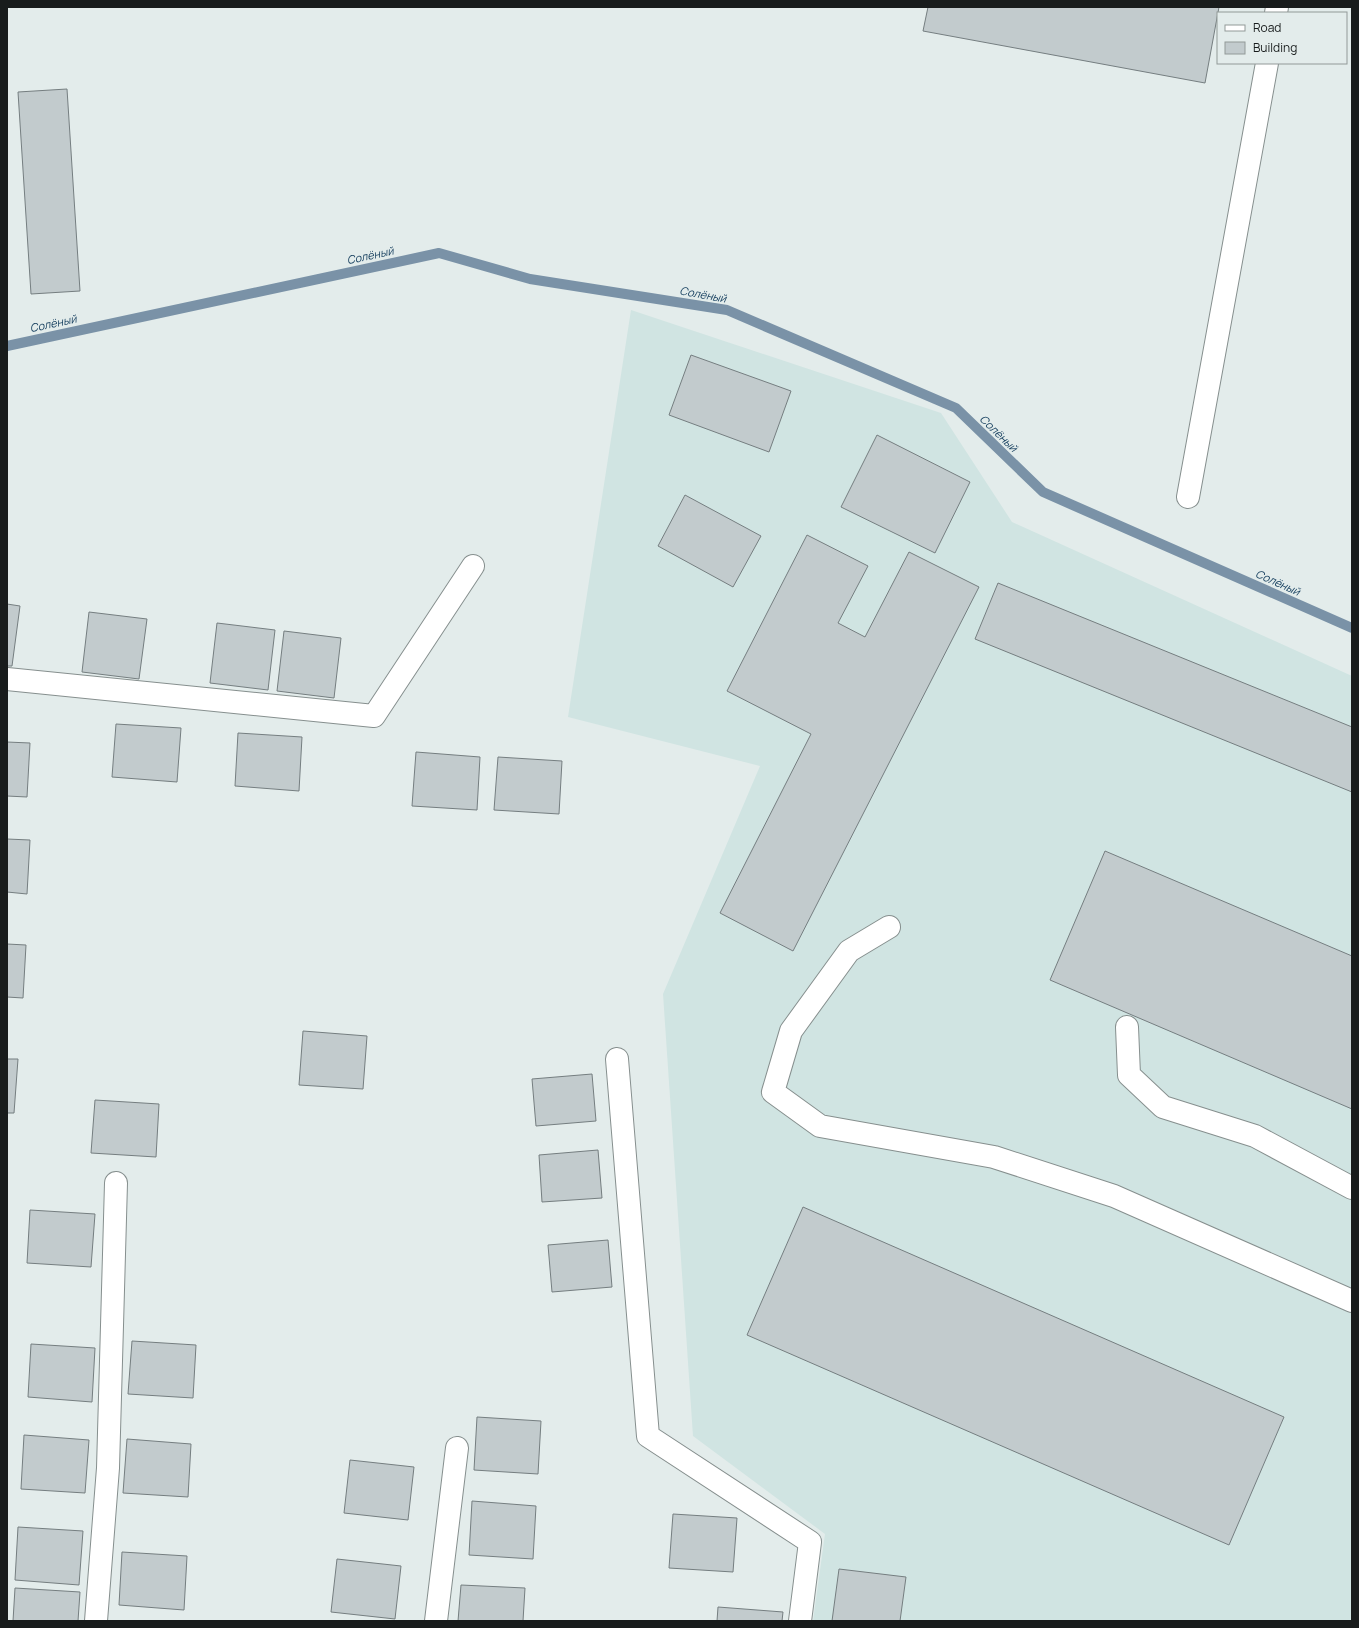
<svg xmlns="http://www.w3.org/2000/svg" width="1359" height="1628" font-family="Manrope,sans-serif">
	<rect width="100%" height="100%" fill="#e3eceb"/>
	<path fill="#d0e4e2" d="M 631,310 L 941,413 L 1012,522 L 1352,676 L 1352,1621 L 813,1621 L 825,1534 L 693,1436 L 663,994 L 760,766 L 568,717 Z"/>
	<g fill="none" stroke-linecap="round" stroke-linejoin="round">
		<path stroke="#7a92a7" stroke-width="10" d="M 7,346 L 439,253 L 530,279 L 727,310 L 956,408 L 1043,492 L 1352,628"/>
	</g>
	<g fill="#c2cbcd" stroke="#757e80">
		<path d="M 928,7 L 1219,7 L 1205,83 L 923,31 Z"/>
		<path d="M 67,89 L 80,291 L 31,294 L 18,92 Z"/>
		<path d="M 691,355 L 791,391 L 769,452 L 669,415 Z"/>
		<path d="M 877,435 L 970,482 L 935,553 L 841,507 Z"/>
		<path d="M 685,495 L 761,536 L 733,587 L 658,546 Z"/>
		<path d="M 807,535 L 868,566 L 838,623 L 865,637 L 909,552 L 979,587 L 793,951 L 720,913 L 811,734 L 727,691 Z"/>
		<path d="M 998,583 L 1352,727 L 1352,792 L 975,639 Z"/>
		<path d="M 7,604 L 20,606 L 12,666 L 7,666 Z"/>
		<path d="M 89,612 L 147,619 L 139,679 L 82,672 Z"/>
		<path d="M 217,623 L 275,630 L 268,690 L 210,683 Z"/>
		<path d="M 284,631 L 341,638 L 334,698 L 277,691 Z"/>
		<path d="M 116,724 L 181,728 L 177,782 L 112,777 Z"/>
		<path d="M 238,733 L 302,737 L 299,791 L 235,786 Z"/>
		<path d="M 7,742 L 30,743 L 27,797 L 7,796 Z"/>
		<path d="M 416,752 L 480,757 L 477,810 L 412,806 Z"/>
		<path d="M 498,757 L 562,761 L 559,814 L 494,810 Z"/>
		<path d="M 7,839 L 30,840 L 27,894 L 7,892 Z"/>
		<path d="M 1105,851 L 1352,956 L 1352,1109 L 1050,980 Z"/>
		<path d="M 7,944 L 26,945 L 23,998 L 7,997 Z"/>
		<path d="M 303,1031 L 367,1036 L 363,1089 L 299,1085 Z"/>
		<path d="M 7,1059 L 18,1059 L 14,1113 L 7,1113 Z"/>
		<path d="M 592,1074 L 596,1121 L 536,1126 L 532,1079 Z"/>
		<path d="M 95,1100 L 159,1104 L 156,1157 L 91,1153 Z"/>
		<path d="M 598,1150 L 602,1198 L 542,1202 L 539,1155 Z"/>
		<path d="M 803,1207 L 1284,1417 L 1229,1545 L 747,1335 Z"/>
		<path d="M 30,1210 L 95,1214 L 91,1267 L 27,1263 Z"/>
		<path d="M 608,1240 L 612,1287 L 552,1292 L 548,1245 Z"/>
		<path d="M 132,1341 L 196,1345 L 193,1398 L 128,1394 Z"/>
		<path d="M 31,1344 L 95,1348 L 92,1402 L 28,1397 Z"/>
		<path d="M 477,1417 L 541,1421 L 538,1474 L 474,1470 Z"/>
		<path d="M 24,1435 L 89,1440 L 85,1493 L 21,1489 Z"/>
		<path d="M 127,1439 L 191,1444 L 188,1497 L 123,1493 Z"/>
		<path d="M 350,1460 L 414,1467 L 408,1520 L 344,1513 Z"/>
		<path d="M 472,1501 L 536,1506 L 533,1559 L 469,1555 Z"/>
		<path d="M 673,1514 L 737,1518 L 733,1572 L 669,1568 Z"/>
		<path d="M 18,1527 L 83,1531 L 79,1585 L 15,1580 Z"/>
		<path d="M 122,1552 L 187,1556 L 184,1610 L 119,1605 Z"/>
		<path d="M 337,1559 L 401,1566 L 395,1619 L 331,1612 Z"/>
		<path d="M 839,1569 L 906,1577 L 900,1621 L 832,1621 Z"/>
		<path d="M 461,1585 L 525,1588 L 523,1621 L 458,1621 Z"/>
		<path d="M 15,1588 L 80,1592 L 78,1621 L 13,1621 Z"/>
		<path d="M 718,1607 L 783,1612 L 782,1621 L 717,1621 Z"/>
	</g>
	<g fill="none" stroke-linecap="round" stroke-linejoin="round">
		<g stroke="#868f8e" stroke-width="24">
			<g id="minor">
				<path d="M 1276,13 L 1277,7"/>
				<path d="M 1188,497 L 1267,63"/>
				<path d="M 7,679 L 374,716 L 473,566"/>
				<path d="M 889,927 L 849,951 L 791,1031 L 773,1092 L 820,1126 L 994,1157 L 1114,1196 L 1352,1301"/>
				<path d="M 1127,1027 L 1129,1075 L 1163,1107 L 1255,1136 L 1352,1188"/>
				<path d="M 617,1059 L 648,1436 L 810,1542 L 800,1621"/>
				<path d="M 96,1621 L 108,1468 L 116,1183"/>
				<path d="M 436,1621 L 457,1448"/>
			</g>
		</g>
		<use href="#minor" stroke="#fff" stroke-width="22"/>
	</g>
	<g text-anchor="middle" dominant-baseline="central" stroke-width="3" stroke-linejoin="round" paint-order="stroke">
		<g font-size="11" font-style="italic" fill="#123c5c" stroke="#e3eceb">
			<text transform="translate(370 255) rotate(-12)">Солёный</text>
			<text transform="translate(703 294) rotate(10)">Солёный</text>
			<text transform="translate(53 323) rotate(-12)">Солёный</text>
			<text transform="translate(999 433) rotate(44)">Солёный</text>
			<text transform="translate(1278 582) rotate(24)">Солёный</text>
		</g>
	</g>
	<rect width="1359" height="1628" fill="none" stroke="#181c1c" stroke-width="16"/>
	<rect x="1217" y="12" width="130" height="52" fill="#e3eceb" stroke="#929998"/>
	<rect x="1225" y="25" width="20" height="6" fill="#ffffff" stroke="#929998"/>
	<text x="1253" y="32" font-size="12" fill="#181c1c">Road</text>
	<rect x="1225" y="42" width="20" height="12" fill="#c2cbcd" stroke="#929998"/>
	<text x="1253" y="52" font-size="12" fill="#181c1c">Building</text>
</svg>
